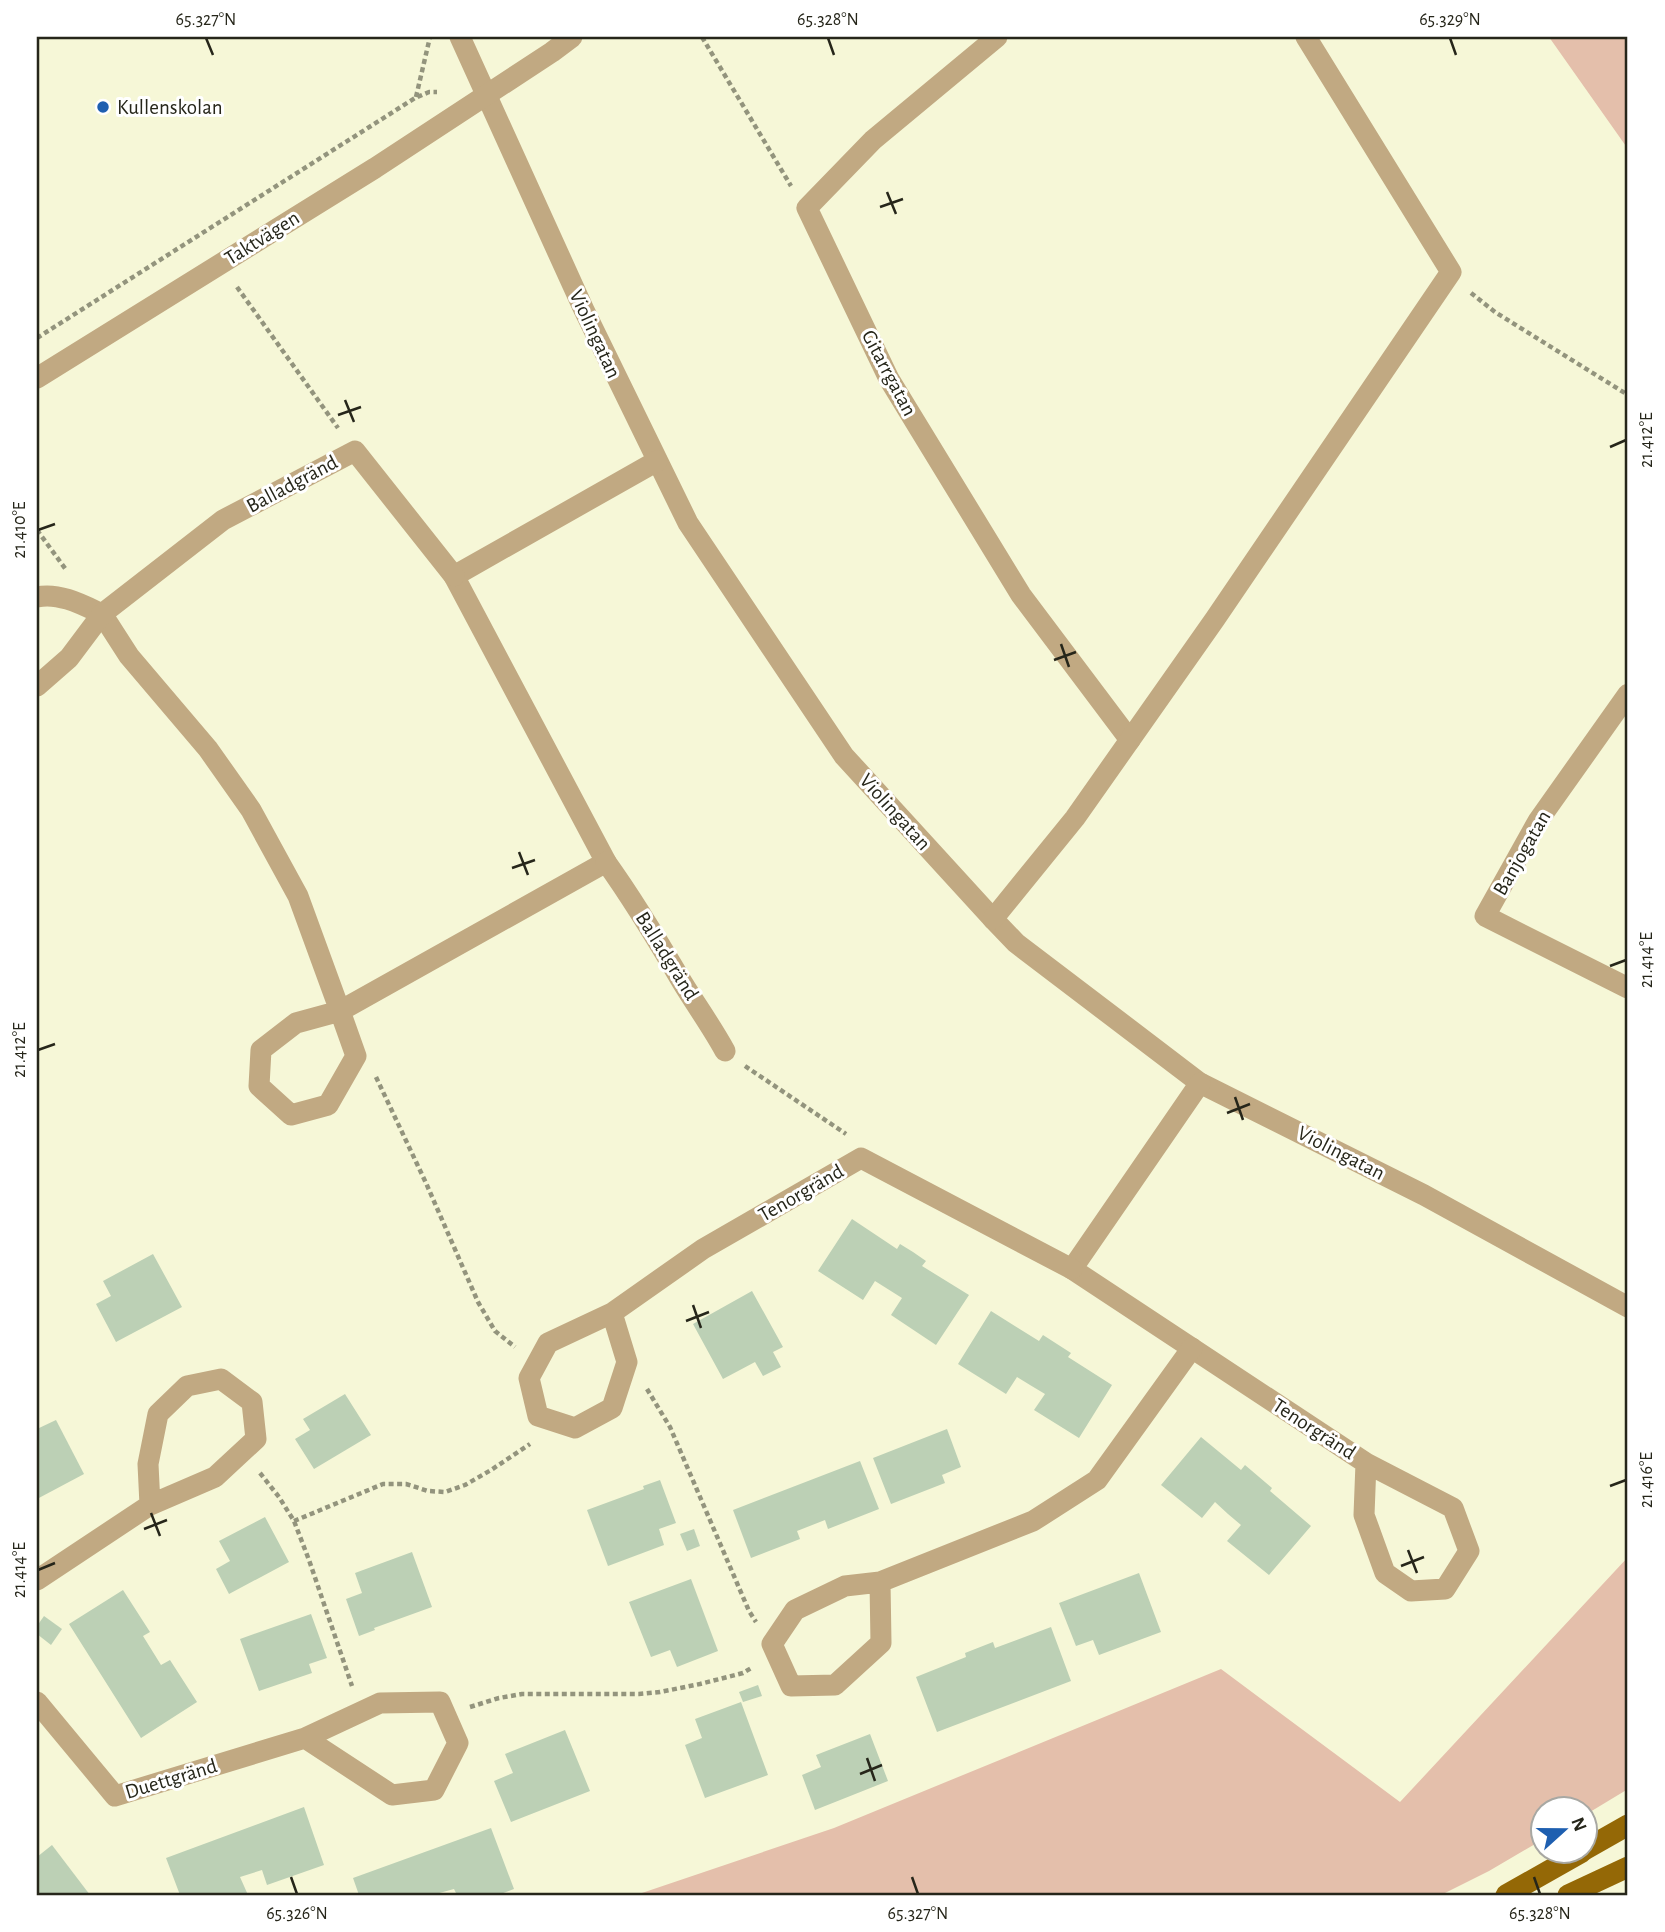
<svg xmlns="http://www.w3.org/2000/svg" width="1665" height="1932" font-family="'Alegreya Sans',sans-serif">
	<rect width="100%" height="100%" fill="#f6f7d7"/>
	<g fill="#e4bfab">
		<path d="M 1549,37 L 1628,37 L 1628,150 L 1628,149 Z"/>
		<path d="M 1628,1557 L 1628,1789 L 1585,1815 L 1584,1810 L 1542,1810 L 1542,1840 L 1489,1871 L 1441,1895 L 636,1895 L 834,1828 L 1221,1669 L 1400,1802 Z"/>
	</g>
	<g fill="#bcd0b5">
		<path d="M 852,1219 L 897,1249 L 900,1244 L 913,1252 L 926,1261 L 922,1266 L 969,1295 L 936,1345 L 891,1315 L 902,1298 L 875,1281 L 863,1300 L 818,1271 Z"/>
		<path d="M 153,1254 L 182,1307 L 116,1342 L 96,1304 L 111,1296 L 103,1281 Z"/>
		<path d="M 752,1291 L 783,1347 L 773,1352 L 781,1367 L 763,1376 L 755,1362 L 723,1379 L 693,1324 Z"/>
		<path d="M 991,1311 L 1039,1341 L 1043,1335 L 1071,1353 L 1068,1357 L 1112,1385 L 1079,1438 L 1034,1410 L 1045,1394 L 1030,1385 L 1017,1377 L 1006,1394 L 958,1364 Z"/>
		<path d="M 345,1394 L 371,1435 L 314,1469 L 295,1439 L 310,1430 L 303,1419 Z"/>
		<path d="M 56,1420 L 84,1474 L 37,1499 L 37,1429 Z"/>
		<path d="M 947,1429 L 961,1467 L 942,1475 L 945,1483 L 891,1504 L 873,1458 Z"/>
		<path d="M 1201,1437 L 1241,1470 L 1245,1465 L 1272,1488 L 1270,1491 L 1311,1526 L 1269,1575 L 1227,1541 L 1241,1525 L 1228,1514 L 1215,1502 L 1202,1518 L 1161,1485 Z"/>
		<path d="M 860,1461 L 879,1509 L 828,1529 L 825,1520 L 797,1531 L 800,1539 L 751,1558 L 733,1510 Z"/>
		<path d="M 660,1480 L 676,1523 L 659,1529 L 664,1545 L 608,1566 L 587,1510 L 644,1489 L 643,1486 Z"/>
		<path d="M 265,1517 L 289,1562 L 229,1594 L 216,1569 L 230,1561 L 219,1541 Z"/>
		<path d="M 694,1529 L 700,1546 L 687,1551 L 680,1534 Z"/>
		<path d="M 412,1552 L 432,1607 L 374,1628 L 375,1630 L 359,1636 L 346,1599 L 362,1593 L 355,1573 Z"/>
		<path d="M 1139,1573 L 1161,1632 L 1099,1655 L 1093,1640 L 1076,1646 L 1059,1603 Z"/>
		<path d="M 691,1579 L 718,1651 L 677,1667 L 670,1650 L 651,1657 L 629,1602 Z"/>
		<path d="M 123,1590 L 150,1632 L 143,1636 L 161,1665 L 170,1660 L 197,1702 L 141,1738 L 69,1624 Z"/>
		<path d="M 311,1614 L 327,1658 L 309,1664 L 312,1673 L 259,1691 L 240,1639 Z"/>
		<path d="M 44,1616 L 62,1629 L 51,1645 L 37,1634 L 37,1626 Z"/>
		<path d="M 1051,1627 L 1071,1681 L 937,1732 L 916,1677 L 966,1657 L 965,1653 L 993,1642 L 995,1648 Z"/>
		<path d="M 758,1685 L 762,1696 L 743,1702 L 739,1692 Z"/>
		<path d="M 741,1702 L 768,1775 L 705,1798 L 685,1745 L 702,1738 L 695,1719 Z"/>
		<path d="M 565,1730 L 590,1791 L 511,1822 L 494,1781 L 513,1773 L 505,1754 Z"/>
		<path d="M 870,1734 L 888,1781 L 815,1810 L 802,1775 L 821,1767 L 816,1755 Z"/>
		<path d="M 304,1807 L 324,1865 L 267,1885 L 262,1870 L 240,1877 L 248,1895 L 180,1895 L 166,1858 Z"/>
		<path d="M 491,1828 L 514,1889 L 498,1895 L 457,1895 L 454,1889 L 432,1895 L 359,1895 L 353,1878 Z"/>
		<path d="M 52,1845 L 90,1895 L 37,1895 L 37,1857 Z"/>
	</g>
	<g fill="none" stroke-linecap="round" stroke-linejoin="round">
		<g stroke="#93947d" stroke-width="4.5" stroke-dasharray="5 3.5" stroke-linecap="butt">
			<path d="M 702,37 L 791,186"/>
			<path d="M 416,97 L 430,37"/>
			<path d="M 237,287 L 338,428"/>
			<path d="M 1471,293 L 1495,312 L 1628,395"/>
			<path d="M 37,338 L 415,98 L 429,92 L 437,92"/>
			<path d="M 37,530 L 67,571"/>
			<path d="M 745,1066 L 846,1134"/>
			<path d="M 376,1077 L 426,1183 L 478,1302 L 495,1331 L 515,1347"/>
			<path d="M 647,1389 L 670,1427 L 749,1611 L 756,1622"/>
			<path d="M 260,1473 L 279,1497 L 294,1521 L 309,1560 L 352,1686"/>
			<path d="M 294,1521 L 383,1484 L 406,1484 L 428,1491 L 445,1492 L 465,1485 L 491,1470 L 530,1444"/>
			<path d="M 470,1707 L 499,1698 L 522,1694 L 639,1694 L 660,1692 L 700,1684 L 743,1673 L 753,1667"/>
		</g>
		<g stroke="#c1a982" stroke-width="21">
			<path d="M 460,37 L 584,310 L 688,523 L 844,756 L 993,919 L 1016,943 L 1200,1083 L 1424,1195 L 1628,1307"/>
			<path d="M 997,37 L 873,140 L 807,208 L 889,379 L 1021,595 L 1130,740"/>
			<path d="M 37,378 L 375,168 L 552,52 L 572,37"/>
			<path d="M 37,597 C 59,592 83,605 102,614"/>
			<path d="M 102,614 L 129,656 L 208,749 L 251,810 L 298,896 L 340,1011 L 296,1023 L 261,1050 L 259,1086 L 291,1115 L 328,1105 L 356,1056 L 340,1011 L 606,862 L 454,576 L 657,461"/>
			<path d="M 37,686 L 69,658 L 102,614 L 223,520 L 355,451 L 454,576"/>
			<path d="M 1628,694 L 1538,821 L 1485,916 L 1628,988"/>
			<path d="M 606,862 C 634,901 658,941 682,982 C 696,1005 712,1027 725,1051"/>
			<path d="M 993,919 L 1075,818 L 1215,619 L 1451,272 L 1306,37"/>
			<path d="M 1200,1083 L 1072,1269 L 1366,1463 L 1453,1508 L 1469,1551 L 1445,1589 L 1411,1591 L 1385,1573 L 1364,1515 L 1366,1463"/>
			<path d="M 612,1313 L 548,1343 L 529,1378 L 538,1416 L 575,1428 L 612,1408 L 627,1362 L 612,1313 L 703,1249 L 861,1158 L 1072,1269"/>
			<path d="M 37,1580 L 150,1505 L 215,1477 L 256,1439 L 252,1402 L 221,1379 L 187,1386 L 158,1414 L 148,1464 L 150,1505"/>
			<path d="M 880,1582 L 845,1586 L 795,1610 L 772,1644 L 791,1686 L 835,1685 L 881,1643 L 880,1582 L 1033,1521 L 1097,1480 L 1192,1348"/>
			<path d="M 37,1702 L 115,1796 L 305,1738 L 380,1703 L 440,1702 L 458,1743 L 434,1790 L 392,1795 L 305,1738"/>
		</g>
		<g stroke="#946806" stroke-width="21">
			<path d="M 1584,1850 L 1628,1825"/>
			<path d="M 1506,1895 L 1582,1852"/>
			<path d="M 1568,1895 L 1628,1867"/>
		</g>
	</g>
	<path fill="none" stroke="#26261a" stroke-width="2.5" d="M 206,38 L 213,55M 828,38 L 834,55M 1450,38 L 1456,55M 887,192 L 896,214M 880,207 L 903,199M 345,400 L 354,422M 338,415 L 361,407M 1610,447 L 1626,440M 38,530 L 55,524M 1061,644 L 1069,667M 1054,660 L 1076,652M 519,852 L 528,875M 512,868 L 535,860M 1610,966 L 1626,960M 38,1050 L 55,1044M 1235,1097 L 1243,1120M 1227,1113 L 1250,1104M 693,1305 L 701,1328M 686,1321 L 709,1312M 1610,1486 L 1626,1480M 151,1513 L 160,1536M 144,1529 L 167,1520M 1408,1550 L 1417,1573M 1401,1566 L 1424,1557M 38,1570 L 55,1563M 867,1758 L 875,1781M 860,1774 L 882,1765M 291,1877 L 297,1894M 912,1877 L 918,1894M 1534,1877 L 1540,1894"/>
	<circle fill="#1e5fb0" stroke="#fff" stroke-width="2.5" cx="103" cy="107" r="7"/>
	<g text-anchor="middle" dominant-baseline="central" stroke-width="6" stroke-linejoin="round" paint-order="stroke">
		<g font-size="21" fill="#26261a" stroke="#fff" text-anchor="start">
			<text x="117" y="107">Kullenskolan</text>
		</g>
		<g font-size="21" fill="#26261a" stroke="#fff">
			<text transform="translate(262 238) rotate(-32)">Taktvägen</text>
			<text transform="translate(595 334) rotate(65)">Violingatan</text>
			<text transform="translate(889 373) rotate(62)">Gitarrgatan</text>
			<text transform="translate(292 484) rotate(-28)">Balladgränd</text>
			<text transform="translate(895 812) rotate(48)">Violingatan</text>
			<text transform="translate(1522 853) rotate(-60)">Banjogatan</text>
			<text transform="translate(667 956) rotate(58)">Balladgränd</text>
			<text transform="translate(1341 1153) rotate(27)">Violingatan</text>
			<text transform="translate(801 1193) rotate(-30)">Tenorgränd</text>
			<text transform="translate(1314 1429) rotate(33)">Tenorgränd</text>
			<text transform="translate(171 1779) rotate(-17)">Duettgränd</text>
		</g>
	</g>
	<rect width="1665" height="1932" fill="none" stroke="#ffffff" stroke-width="77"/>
	<g transform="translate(1564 1830) rotate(69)"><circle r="33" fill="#ffffff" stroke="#a8a8a3" stroke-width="2"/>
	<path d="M0-5L12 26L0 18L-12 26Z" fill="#1e5fb0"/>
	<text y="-10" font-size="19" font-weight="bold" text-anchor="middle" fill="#26261a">N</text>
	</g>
	<rect x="38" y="38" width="1588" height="1856" fill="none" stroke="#26261a" stroke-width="2.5"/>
	<g font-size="18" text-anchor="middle" fill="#26261a">
		<text x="206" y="25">65.327°N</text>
		<text x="828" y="25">65.328°N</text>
		<text x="1450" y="25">65.329°N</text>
		<text transform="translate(1646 440) rotate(-90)" y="6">21.412°E</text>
		<text transform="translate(19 530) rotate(-90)" y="6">21.410°E</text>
		<text transform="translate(1646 960) rotate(-90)" y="6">21.414°E</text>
		<text transform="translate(19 1050) rotate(-90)" y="6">21.412°E</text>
		<text transform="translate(1646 1480) rotate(-90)" y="6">21.416°E</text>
		<text transform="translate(19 1570) rotate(-90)" y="6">21.414°E</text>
		<text x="297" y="1919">65.326°N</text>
		<text x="918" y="1919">65.327°N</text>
		<text x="1540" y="1919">65.328°N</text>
	</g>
</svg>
